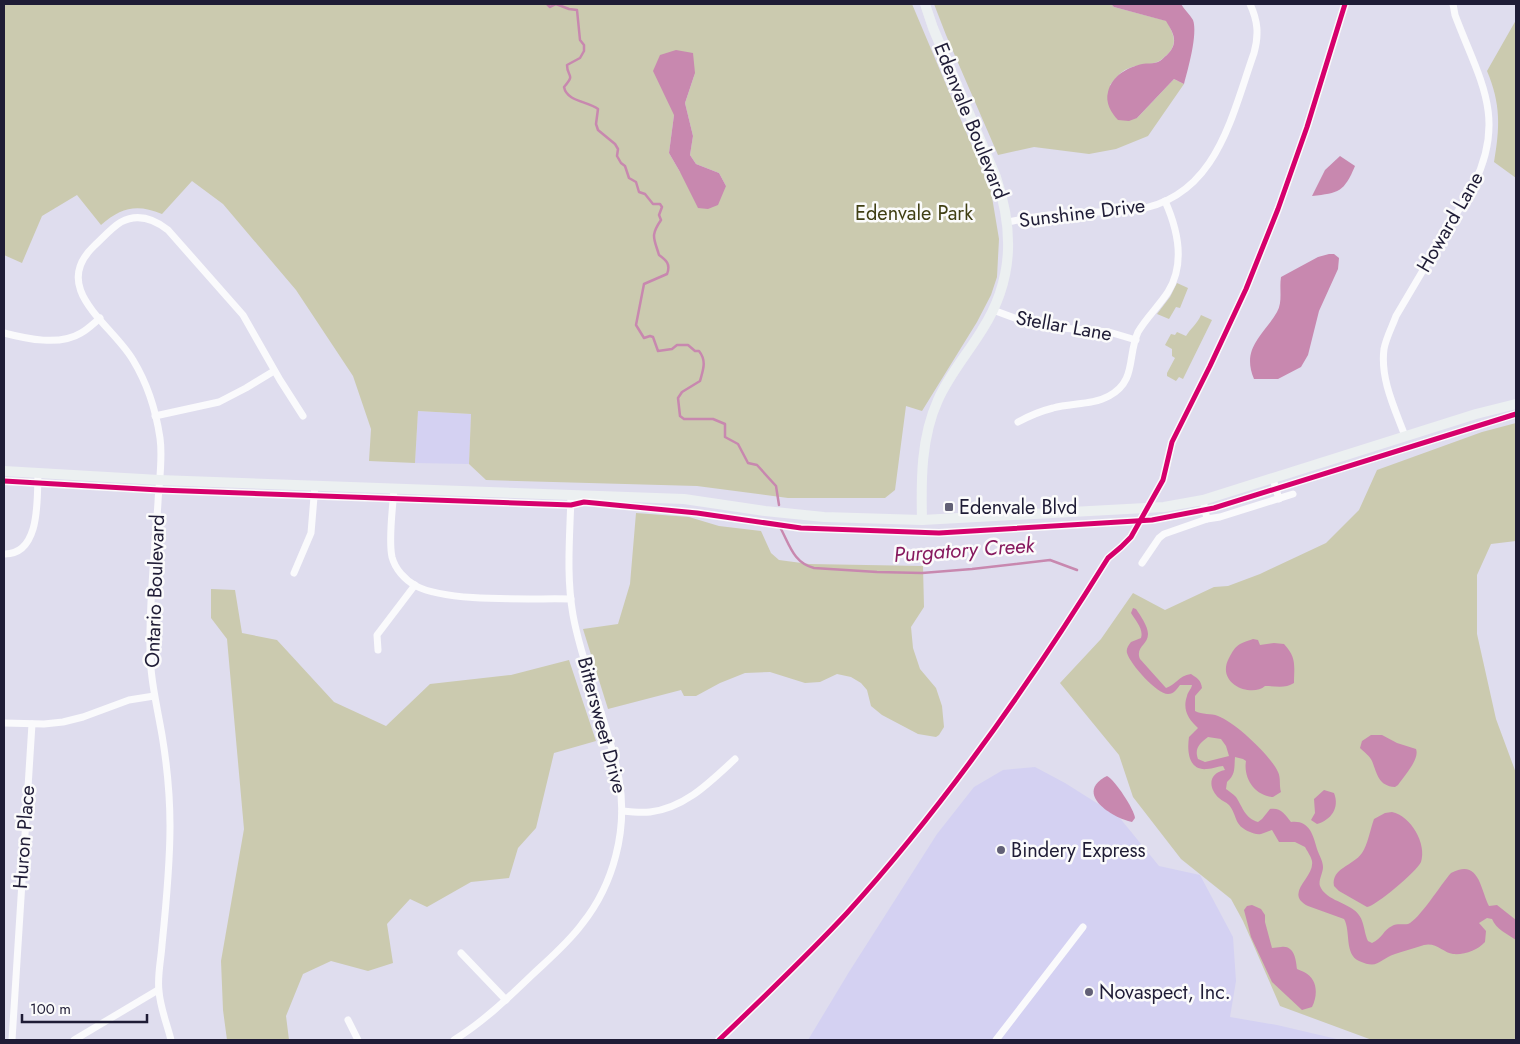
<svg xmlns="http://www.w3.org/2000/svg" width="1520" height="1044" font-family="Jost,sans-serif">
	<rect width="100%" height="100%" fill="#dfddee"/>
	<g fill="#d4d1f2">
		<path d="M 418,411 L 471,414 L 469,464 L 415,463 Z"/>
		<path d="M 1035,767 L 1065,783 L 1119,817 L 1159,866 L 1200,875 L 1233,937 L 1236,981 L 1230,1017 L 1277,1025 L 1341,1040 L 808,1040 L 849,972 L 937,834 L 974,787 L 1003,770 Z"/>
	</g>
	<g fill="#cbcaaf" fill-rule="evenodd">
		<path d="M 4,4 L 912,4 L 991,191 L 999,239 L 997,277 L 991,295 L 977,322 L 922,411 L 906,406 L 895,490 L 885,498 L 788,498 L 697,486 L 486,480 L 469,464 L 471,414 L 418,411 L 415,463 L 369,461 L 371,429 L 353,376 L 296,290 L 223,204 L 192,181 L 162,214 C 137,204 122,207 101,225 L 77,195 L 42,216 L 22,263 L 4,255 ZM 695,73 L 685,103 L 693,136 L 690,155 L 696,164 L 719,173 L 726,186 L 680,172 L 669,153 L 674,115 Z"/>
		<path d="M 934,4 L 1111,4 L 1114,7 L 1167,21 C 1173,34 1179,43 1167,55 C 1164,57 1161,61 1157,62 C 1148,66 1137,64 1127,69 C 1120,72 1115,79 1110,85 L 1137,118 L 1174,79 L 1184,84 L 1148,136 L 1116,149 L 1089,154 L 1034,147 L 998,155 L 946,35 Z"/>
		<path d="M 1516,20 L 1516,178 L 1494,162 C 1500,128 1501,104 1487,71 Z"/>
		<path d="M 1177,283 L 1188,288 L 1180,308 L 1176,307 L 1169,319 L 1157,314 L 1170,297 Z"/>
		<path d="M 1201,315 L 1212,320 L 1183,379 L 1179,377 L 1176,381 L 1167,376 L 1167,373 L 1175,358 L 1172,356 L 1172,349 L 1165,345 L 1171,334 L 1175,335 L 1177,332 L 1186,336 C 1191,328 1197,324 1201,315 Z"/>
		<path d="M 1516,423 L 1516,541 L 1491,544 L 1477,575 L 1477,634 L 1496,719 L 1516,773 L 1516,1040 L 1372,1040 L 1280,1006 L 1243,921 L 1231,899 L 1181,859 L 1133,797 L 1119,755 L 1060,683 L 1101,639 L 1133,593 L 1165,610 L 1214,587 L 1228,586 L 1260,574 L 1326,543 L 1359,510 L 1377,470 L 1482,432 Z"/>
		<path d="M 636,513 L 689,517 L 719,526 L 761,531 L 771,553 L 779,560 L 809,564 L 923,566 L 924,607 L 911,627 L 913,648 L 920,669 L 936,688 L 942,706 L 944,727 L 939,735 L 936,737 L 918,734 L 882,715 L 871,706 L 867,690 L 861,683 L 851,677 L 837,674 L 820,682 L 805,683 L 770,672 L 745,673 L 720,683 L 696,696 L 684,696 L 681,690 L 608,709 L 583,629 L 618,624 L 630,584 Z"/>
		<path d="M 211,589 L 235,590 L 242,633 L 277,640 L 334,702 L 386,726 L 430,684 L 511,675 L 569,660 L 596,741 L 554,753 L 536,828 L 518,848 L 509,878 L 471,882 L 427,907 L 410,899 L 387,924 L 393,963 L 368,971 L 331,961 L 303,974 L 286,1016 L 289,1040 L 227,1040 L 223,1010 L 221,961 L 244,829 L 227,639 L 211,618 Z"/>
	</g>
	<g fill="#c888af" fill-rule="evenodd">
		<path d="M 1111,4 L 1181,4 C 1184,9 1190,15 1193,20 C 1198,34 1188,69 1184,84 L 1174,79 L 1137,118 L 1129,121 L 1118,120 C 1111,113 1105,102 1108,92 C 1112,76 1126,68 1142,64 C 1147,63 1153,64 1158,62 C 1161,61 1164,57 1167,55 C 1179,43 1174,34 1166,21 L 1114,7 Z"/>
		<path d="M 676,50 L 693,53 L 695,73 L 685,103 L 693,136 L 690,155 L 696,164 L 719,173 L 726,186 L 718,205 L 708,209 L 698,208 L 680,172 L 669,153 L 674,115 L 653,71 L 660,55 Z"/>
		<path d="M 1340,156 L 1355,166 C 1344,192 1339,193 1312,196 L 1325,170 Z"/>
		<path d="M 1329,254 L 1334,254 L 1339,258 L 1338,269 L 1319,311 L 1308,355 L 1301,367 L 1278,379 L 1254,379 C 1241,348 1263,336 1277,312 C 1283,301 1279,289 1281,277 L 1318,257 Z"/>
		<path d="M 1133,608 L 1136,609 C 1140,615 1148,626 1148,634 C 1148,645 1135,647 1140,659 L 1166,688 C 1176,685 1178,676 1191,674 C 1197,678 1201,680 1202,688 L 1195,696 L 1195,711 C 1202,715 1211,713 1218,716 C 1235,722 1271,756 1278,772 C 1281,778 1279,785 1281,792 L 1273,797 C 1255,796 1243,778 1246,761 L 1243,759 L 1235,757 C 1234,768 1236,774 1227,782 L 1226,789 C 1229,791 1233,794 1236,797 C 1243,808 1245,818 1258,822 L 1262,819 L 1270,809 C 1280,807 1285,814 1291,822 C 1309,820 1313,834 1317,849 C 1319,855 1323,861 1323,867 C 1323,873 1318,881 1320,886 C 1325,899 1344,902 1354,910 C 1365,918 1363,930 1368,941 L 1372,943 C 1383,938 1383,930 1392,926 C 1397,923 1403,925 1408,924 C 1419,920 1441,884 1451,873 C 1479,858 1480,888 1489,906 L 1497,905 L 1516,920 L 1516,940 C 1507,934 1496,929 1492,919 L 1487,918 L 1479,923 L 1486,931 L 1485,942 C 1478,950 1465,955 1453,954 C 1444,953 1436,942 1424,945 C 1415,948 1404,951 1395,954 C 1379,959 1379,970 1359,961 C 1344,954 1351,931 1344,919 L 1308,906 C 1283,893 1315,878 1312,861 C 1311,856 1307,851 1305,847 L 1295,842 L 1279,842 L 1272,830 C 1268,831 1265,833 1261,834 C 1257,835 1253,833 1250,832 C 1233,825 1238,816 1229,805 C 1226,802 1222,801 1219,798 C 1208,788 1208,773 1225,770 L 1223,766 C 1218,766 1213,769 1207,769 C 1188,771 1187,750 1189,737 L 1198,728 C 1189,720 1182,710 1187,696 C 1188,691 1191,690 1192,685 L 1180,685 C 1177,689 1174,694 1168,694 C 1157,694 1130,664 1127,653 C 1126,649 1128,646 1131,642 L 1141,638 C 1144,629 1135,620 1131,613 ZM 1208,737 L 1221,739 L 1226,746 L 1229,756 L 1205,762 L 1198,759 C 1194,748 1200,743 1208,737 Z"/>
		<path d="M 1253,639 L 1258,640 L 1260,645 L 1274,643 L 1284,644 C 1297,658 1294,666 1294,683 C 1285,689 1275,686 1265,686 C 1252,698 1215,684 1229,658 C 1236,645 1238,644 1253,639 Z"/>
		<path d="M 1371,735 L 1382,735 L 1397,743 L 1416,749 C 1420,759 1404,776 1398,785 L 1395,787 C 1378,786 1377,773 1372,761 C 1370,756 1364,752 1360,748 L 1362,741 Z"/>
		<path d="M 1107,776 C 1115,780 1134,809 1135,818 L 1132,822 C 1112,818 1073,793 1107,776 Z"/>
		<path d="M 1324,790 L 1334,793 C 1340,808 1331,820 1317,824 L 1311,820 L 1315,813 L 1314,799 Z"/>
		<path d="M 1392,812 C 1411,816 1427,844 1421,862 C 1417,871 1376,906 1367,907 L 1339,891 L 1334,886 C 1331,868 1353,866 1362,853 C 1368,844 1370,830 1374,819 L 1385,813 Z"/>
		<path d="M 1252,905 L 1261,909 L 1265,915 L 1265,922 L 1272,948 C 1275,948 1278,947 1281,947 C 1294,945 1296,959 1297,969 C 1299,970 1302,971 1304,972 C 1318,979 1318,995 1312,1007 L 1302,1010 L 1272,982 L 1251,937 L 1244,910 L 1247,906 Z"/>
	</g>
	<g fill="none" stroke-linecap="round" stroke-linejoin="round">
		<g stroke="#c888af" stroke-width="2.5">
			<path d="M 547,4 L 550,7 L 556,4 L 569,9 L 577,10 L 580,40 L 584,45 L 584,51 L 580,58 L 567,65 C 567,78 576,73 564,87 C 567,102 588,101 598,109 L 596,124 L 598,130 L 615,144 L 618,149 L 617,156 L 621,163 L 625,166 L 629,178 L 636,182 L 639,192 L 645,194 L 653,204 L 660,204 L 662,207 L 659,215 L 661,220 C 650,236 654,238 659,255 C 666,260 671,264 667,274 L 644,284 L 636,325 L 644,338 L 650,336 L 653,337 L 658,351 L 672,349 L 677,345 L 688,345 L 695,351 L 699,351 C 707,361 703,370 700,381 L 682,392 L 678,398 L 680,416 L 684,419 L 713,419 L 725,424 L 725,437 L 738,444 L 748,463 L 757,465 L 776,486 L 779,505"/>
			<path d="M 781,529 C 790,546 794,563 814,568 L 877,572 L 922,573 L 972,569 L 1050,560 L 1077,570"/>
		</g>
		<g stroke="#fafafc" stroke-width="7">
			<path d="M 1008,222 C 1028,218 1048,214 1069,213 C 1090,211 1112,213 1134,210 C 1216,199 1231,118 1254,53 C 1259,35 1258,21 1250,4"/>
			<path d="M 993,310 L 1028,323 L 1050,327 L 1109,332 L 1136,340"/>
			<path d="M 4,333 C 27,339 60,346 81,333 C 88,329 94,323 100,318"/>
			<path d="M 155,416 L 219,402 L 246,388 L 274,371"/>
			<path d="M 1018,422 C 1029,416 1041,411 1053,408 C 1071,403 1093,405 1109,396 C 1137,381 1127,356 1138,332 C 1146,318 1159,306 1168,292 C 1186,263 1178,230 1165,201"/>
			<path d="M 1405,436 C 1395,409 1380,379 1384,349 C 1386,338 1392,327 1396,316 L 1474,184 C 1507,117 1479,79 1455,15 L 1453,4"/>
			<path d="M 1273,479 L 1279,499"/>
			<path d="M 394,488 C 393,507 388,539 392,557 C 395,569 405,580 416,586 C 449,603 532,598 571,599"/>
			<path d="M 1207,519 L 1220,517 L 1293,494"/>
			<path d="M 4,554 C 41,555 37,498 38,473"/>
			<path d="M 1142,563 L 1159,538 L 1164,534 L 1207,519 L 1203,500"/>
			<path d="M 294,573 L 311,533 L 315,485"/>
			<path d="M 378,650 L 377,635 L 415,585"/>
			<path d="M 4,723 L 44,724 L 63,722 L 83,717 L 129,700 L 154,696"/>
			<path d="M 622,811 C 631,812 641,813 650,812 C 685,808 710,782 735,759"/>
			<path d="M 461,953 L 506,1000"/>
			<path d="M 348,1020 L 358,1040"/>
			<path d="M 12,1040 L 32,724"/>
			<path d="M 74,1040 L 158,990"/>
			<path d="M 171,1040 C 167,1024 160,1007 159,991 C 157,977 161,960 162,945 C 166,906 170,866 170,826 C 170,796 167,765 162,735 C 157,706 150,678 150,649 C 149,600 155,551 158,502 C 159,481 163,459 160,438 C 156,411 147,383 133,360 C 112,324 49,289 94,246 C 103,238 111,228 121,222 C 138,213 154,219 168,230 L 243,315 L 280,380 L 303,416"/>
			<path d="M 454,1040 C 483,1022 507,999 532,975 C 549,959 568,943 582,924 C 614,884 628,829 619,779 C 609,723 583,671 573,615 C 566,575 570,535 571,495"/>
			<path d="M 996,1040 L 1083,927"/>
		</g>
		<g stroke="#ecf0f1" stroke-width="10">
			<path d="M 4,471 L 159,480 L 684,499 L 765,511 L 824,517 L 922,520 L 1164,507 L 1203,500 L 1476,414 L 1516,404"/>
			<path d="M 922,520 C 921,480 921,437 938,400 C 949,375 968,353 982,330 C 1014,280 1014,230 996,177 L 933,28 L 925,4"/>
		</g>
		<g stroke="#fbfbfb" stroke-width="8">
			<g id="cycleway">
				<path d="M 4,481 L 159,490 L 571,505 L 584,502 L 697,513 L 801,528 L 939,533 L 1152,520 L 1214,508 L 1516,414"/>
				<path d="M 719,1040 C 762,999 806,957 847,913 C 946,804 1031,682 1108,558 L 1121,547 L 1131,537 L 1163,480 L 1172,442 L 1210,366 L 1246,289 L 1278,209 L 1307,127 L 1345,4"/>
			</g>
		</g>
		<use href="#cycleway" stroke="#d6006c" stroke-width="5"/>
	</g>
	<g fill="#626076" stroke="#fbfbfb" stroke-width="2">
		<rect x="944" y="502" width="10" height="10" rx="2.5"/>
		<circle cx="1001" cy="850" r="5"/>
		<circle cx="1089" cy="992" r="5"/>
	</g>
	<g text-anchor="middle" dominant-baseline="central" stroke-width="5" stroke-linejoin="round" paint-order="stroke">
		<g font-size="20" fill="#1f1c36" stroke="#fbfbfb">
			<text transform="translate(971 121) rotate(68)">Edenvale Boulevard</text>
			<text transform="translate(1082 213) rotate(-7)">Sunshine Drive</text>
			<text transform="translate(1450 222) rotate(-60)">Howard Lane</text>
			<text transform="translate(1064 326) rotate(10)">Stellar Lane</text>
			<text transform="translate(155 591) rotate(-88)">Ontario Boulevard</text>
			<text transform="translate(602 725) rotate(75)">Bittersweet Drive</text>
			<text transform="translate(24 837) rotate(-86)">Huron Place</text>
		</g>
		<g font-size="20" fill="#403f13" stroke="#fbfbfb">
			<text x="914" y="213">Edenvale Park</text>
		</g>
		<g font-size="20" fill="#1f1c36" stroke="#fbfbfb" text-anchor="start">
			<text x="959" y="507">Edenvale Blvd</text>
			<text x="1011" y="850">Bindery Express</text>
			<text x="1099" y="992">Novaspect, Inc.</text>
		</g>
		<g font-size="21" font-style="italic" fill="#87195e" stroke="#fbfbfb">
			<text transform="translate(964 550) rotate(-4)">Purgatory Creek</text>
		</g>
	</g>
	<rect width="1520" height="1044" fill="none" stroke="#1f1c36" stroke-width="10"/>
	<path d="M22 1014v8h125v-8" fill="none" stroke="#1f1c36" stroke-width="2.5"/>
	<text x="30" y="1014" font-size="15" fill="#1f1c36" stroke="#fbfbfb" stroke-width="4" paint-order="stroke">100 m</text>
</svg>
